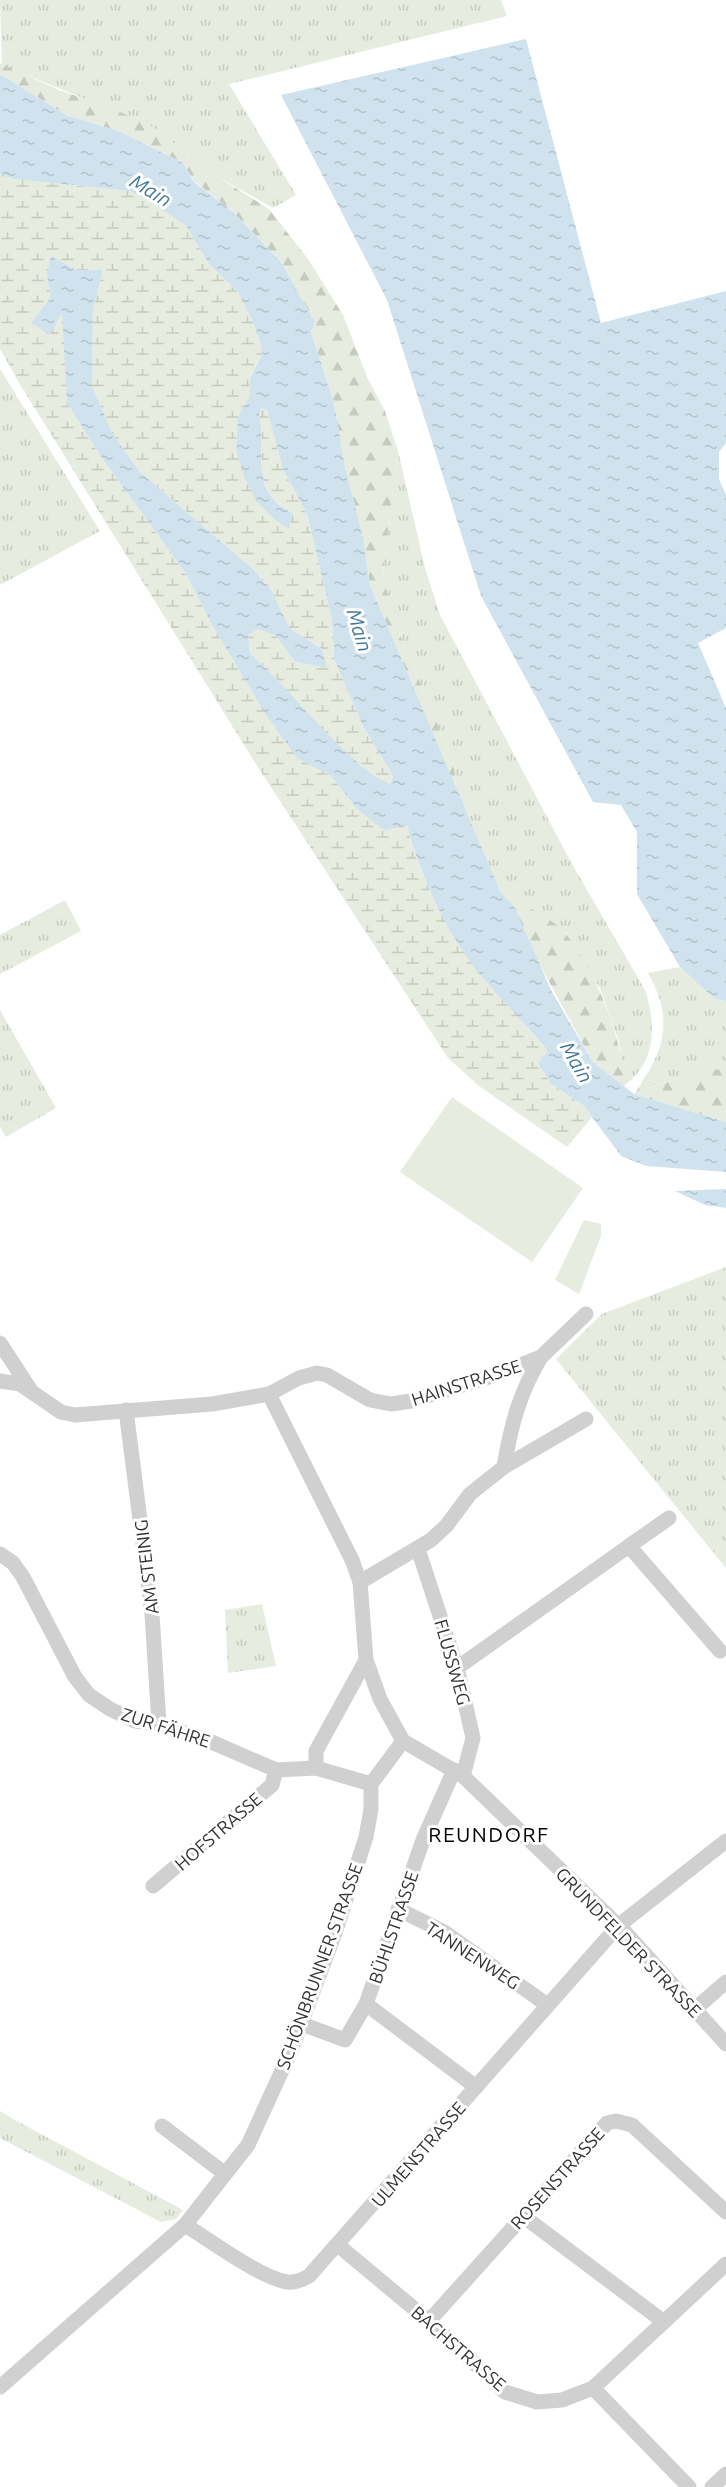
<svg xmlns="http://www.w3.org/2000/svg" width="726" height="2487" font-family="Ubuntu,sans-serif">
	<defs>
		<pattern id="grass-tufts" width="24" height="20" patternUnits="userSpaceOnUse" patternTransform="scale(1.5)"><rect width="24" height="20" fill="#e6ecdf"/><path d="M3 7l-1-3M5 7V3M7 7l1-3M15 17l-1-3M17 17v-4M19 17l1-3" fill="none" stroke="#c6cbc0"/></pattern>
		<pattern id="forest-firs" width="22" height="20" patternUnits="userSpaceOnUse" patternTransform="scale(1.5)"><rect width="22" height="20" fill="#e6ecdf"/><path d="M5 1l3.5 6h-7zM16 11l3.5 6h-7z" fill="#c6cbc0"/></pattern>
		<pattern id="wetland-marsh" width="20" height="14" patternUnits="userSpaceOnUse" patternTransform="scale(1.5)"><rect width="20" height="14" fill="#e6ecdf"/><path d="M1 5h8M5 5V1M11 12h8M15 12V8" fill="none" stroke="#c6cbc0"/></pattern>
		<pattern id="water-ripples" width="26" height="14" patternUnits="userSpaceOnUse" patternTransform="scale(1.5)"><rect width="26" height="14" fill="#cfe2ee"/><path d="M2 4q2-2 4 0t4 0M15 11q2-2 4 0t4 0" fill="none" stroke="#b2c2cd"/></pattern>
	</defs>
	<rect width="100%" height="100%" fill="#fff"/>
	<g fill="url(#grass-tufts)">
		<path d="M 0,0 L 501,0 L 507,16 L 229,84 L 296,195 L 273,208 L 218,177 L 151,126 L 2,65 Z"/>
		<path d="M 0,369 L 100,531 L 0,585 Z"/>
		<path d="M 398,451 L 425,568 L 440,615 L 572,864 L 645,990 C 655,1020 657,1056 632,1079 L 622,1065 L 619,1042 L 600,988 L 566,933 L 530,908 L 501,893 L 456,788 L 454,763 L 393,618 L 383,574 Z"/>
		<path d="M 65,900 L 81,931 L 0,974 L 0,935 Z"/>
		<path d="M 680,967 L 715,999 L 726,1001 L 726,1070 L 711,1069 L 646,1088 L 641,1083 C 668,1045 671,1014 648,973 Z"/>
		<path d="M 0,1010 L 56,1108 L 6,1137 L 0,1127 Z"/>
		<path d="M 726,1267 L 726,1568 L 556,1359 L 602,1314 Z"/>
		<path d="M 262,1604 L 276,1666 L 228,1673 L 225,1610 Z"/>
		<path d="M 0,2111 L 13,2119 L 183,2210 L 176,2219 L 161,2222 L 0,2138 Z"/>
	</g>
	<g fill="url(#forest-firs)">
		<path d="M 0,63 L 61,91 L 107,106 L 151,126 L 218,177 L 269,209 L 308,259 L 343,315 L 367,377 L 385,411 L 398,451 L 383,574 L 393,618 L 454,763 L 456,788 L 370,585 L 363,537 L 345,467 L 334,403 L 311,332 L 315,322 L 281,262 L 233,212 L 194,181 L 183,163 L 121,132 L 66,115 L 0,74 Z"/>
		<path d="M 501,893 C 520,903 553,918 566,934 C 588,960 601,992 612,1023 C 619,1043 620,1062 632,1079 L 624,1086 L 592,1061 Z"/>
		<path d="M 711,1069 L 726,1070 L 726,1122 L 634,1094 L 642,1083 L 647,1088 Z"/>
	</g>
	<path fill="url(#wetland-marsh)" d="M 0,174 L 13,179 L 130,191 L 159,207 L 186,226 L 209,264 L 238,292 L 254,324 L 263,352 L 250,377 L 249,397 L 238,416 L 236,448 L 277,521 L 289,528 L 293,513 C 246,491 268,453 259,413 L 262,408 L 267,410 L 283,469 L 307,514 L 332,620 L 334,659 L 363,726 L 393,776 L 389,785 C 335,758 296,694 250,653 L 248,635 L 258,628 L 275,635 L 295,662 L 326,668 L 322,649 L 289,628 L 272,591 L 254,570 L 141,473 L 111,432 L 92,386 L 93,309 L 103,270 L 47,274 L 50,298 L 31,323 L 63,310 L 67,403 L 99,454 L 186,574 L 212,625 L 266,715 L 297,757 L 331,776 L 356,808 L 407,825 C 428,916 487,983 548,1051 L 538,1063 L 551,1084 L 584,1106 L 592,1117 L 567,1147 L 479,1086 L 448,1058 L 261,772 L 21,386 L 0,349 Z"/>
	<g fill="#e6ecdf">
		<path d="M 452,1097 L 583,1188 L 532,1262 L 400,1172 Z"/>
		<path d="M 584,1220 L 601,1224 L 601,1236 L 579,1294 L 555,1280 Z"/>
	</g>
	<g fill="url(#water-ripples)">
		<path d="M 526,39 L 601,323 L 726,291 L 726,443 L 719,452 L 719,479 L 726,495 L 726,628 L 698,643 L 726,708 L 726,1001 L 715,999 L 680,967 L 637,894 L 637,832 L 621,805 L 593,802 L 481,596 L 387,300 L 281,95 Z"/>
		<path d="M 0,74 L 66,115 L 121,132 L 183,163 L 194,182 L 233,212 L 281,262 L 315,322 L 311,332 L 334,403 L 345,467 L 363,537 L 370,585 L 501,893 L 515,908 L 551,990 L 592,1061 L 634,1094 L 726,1122 L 726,1172 L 646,1166 L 621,1156 L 584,1106 L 551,1084 L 538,1063 L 548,1051 C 527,1026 504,1003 483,978 C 450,939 419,875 407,825 L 384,830 L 356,808 L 331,776 L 297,758 L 266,715 L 212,625 L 186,574 L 99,454 L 67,403 L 62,312 L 50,335 L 31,323 L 50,298 L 47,274 L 51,256 L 76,270 L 103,270 L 93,309 L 92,386 L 112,433 L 140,472 L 254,570 L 272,591 L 289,628 L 322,649 L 327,668 L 295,662 L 275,635 L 258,629 L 248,635 L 250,653 C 284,684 312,720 345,751 C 359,764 372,777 390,784 L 393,776 L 363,726 L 334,659 L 332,620 L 307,514 L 283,469 L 267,410 L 262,408 L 259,413 C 268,453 246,491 293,513 L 289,529 L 277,521 L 256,501 L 244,476 L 236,449 L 238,416 L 249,397 L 250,378 L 263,352 L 254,324 L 238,292 L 209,264 L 186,226 L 159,207 L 130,191 L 13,179 L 0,174 Z"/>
		<path d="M 726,1189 L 726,1208 L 705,1205 L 675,1191 Z"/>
	</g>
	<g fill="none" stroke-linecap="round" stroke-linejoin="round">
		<g stroke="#d0d0d0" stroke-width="15">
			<path d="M 0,1343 L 30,1389"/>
			<path d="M 0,1381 L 20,1384 L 61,1412 L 75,1415 L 212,1404 L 269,1394 L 299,1378 L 317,1373 L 327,1375 L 370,1400 L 391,1404 L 411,1401 L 495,1375 L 541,1357 L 586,1314"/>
			<path d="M 269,1394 L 352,1560 L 360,1582 L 366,1660 L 380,1699 L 403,1741 L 463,1776 L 625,1932 L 726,2044"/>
			<path d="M 126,1410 L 152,1614 L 159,1724"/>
			<path d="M 504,1467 C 511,1425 519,1394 541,1357"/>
			<path d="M 629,1546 L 669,1518"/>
			<path d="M 418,1549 L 457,1668 L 473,1738 L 463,1776"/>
			<path d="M 0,1554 L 13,1563 L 23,1577 L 75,1677 L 89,1695 L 110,1709 L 135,1721 L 159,1724 L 207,1740 L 276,1770 L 316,1768 L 371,1784"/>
			<path d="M 360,1582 L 431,1540 L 447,1525 L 470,1494 L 504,1467 L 586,1419"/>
			<path d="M 457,1668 L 629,1546 L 720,1651"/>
			<path d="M 316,1768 L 316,1751 L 366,1660"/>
			<path d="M 153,1886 L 272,1785 L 276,1770"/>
			<path d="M 398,1909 L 444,1932 L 546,2004"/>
			<path d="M 366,2004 L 476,2087"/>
			<path d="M 695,2009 L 726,1982"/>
			<path d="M 302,2024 L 345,2040 L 366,2004 L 423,1840 L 454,1770"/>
			<path d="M 162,2126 L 224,2173"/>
			<path d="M 523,2216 L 664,2322"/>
			<path d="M 185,2225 C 210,2240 259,2277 287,2282 C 295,2283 302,2280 309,2276 L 618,1926 L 726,1841"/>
			<path d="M 339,2246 L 429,2321 L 505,2392 L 537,2402 L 562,2400 L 593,2388 L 726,2264"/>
			<path d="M 429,2321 L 607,2123 L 616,2121 L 632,2125 L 726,2212"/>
			<path d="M 0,2387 L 185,2225 L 248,2145 L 290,2053 L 336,1930 L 366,1837 L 371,1809 L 371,1784 L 403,1741"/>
			<path d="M 593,2388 L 689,2487"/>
			<path d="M 712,2487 L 726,2474"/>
		</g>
	</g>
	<g text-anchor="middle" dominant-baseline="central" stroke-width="6" stroke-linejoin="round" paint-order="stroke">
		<g font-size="18" fill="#333" stroke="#fff">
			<text transform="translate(466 1382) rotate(-18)">HAINSTRASSE</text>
			<text transform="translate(146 1567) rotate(-97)">AM STEINIG</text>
			<text transform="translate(453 1662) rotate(74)">FLUSSWEG</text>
			<text transform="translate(166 1727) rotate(18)">ZUR FÄHRE</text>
			<text transform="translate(218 1831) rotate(-41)">HOFSTRASSE</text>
			<text transform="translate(393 1927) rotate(-71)">BÜHLSTRASSE</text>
			<text transform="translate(629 1942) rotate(46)">GRUNDFELDER STRASSE</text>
			<text transform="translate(473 1955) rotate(33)">TANNENWEG</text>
			<text transform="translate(319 1966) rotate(-70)">SCHÖNBRUNNER STRASSE</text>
			<text transform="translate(418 2154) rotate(-49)">ULMENSTRASSE</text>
			<text transform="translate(557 2178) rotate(-48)">ROSENSTRASSE</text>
			<text transform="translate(459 2348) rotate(41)">BACHSTRASSE</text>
		</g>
		<g font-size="20" font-style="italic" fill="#3f7597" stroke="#fff">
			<text transform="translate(151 190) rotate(31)">Main</text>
			<text transform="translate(360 630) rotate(73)">Main</text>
			<text transform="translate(577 1062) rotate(60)">Main</text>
		</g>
		<g font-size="21" letter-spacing="1.5" fill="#000" stroke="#fff">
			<text x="489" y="1834">REUNDORF</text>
		</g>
	</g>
</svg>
